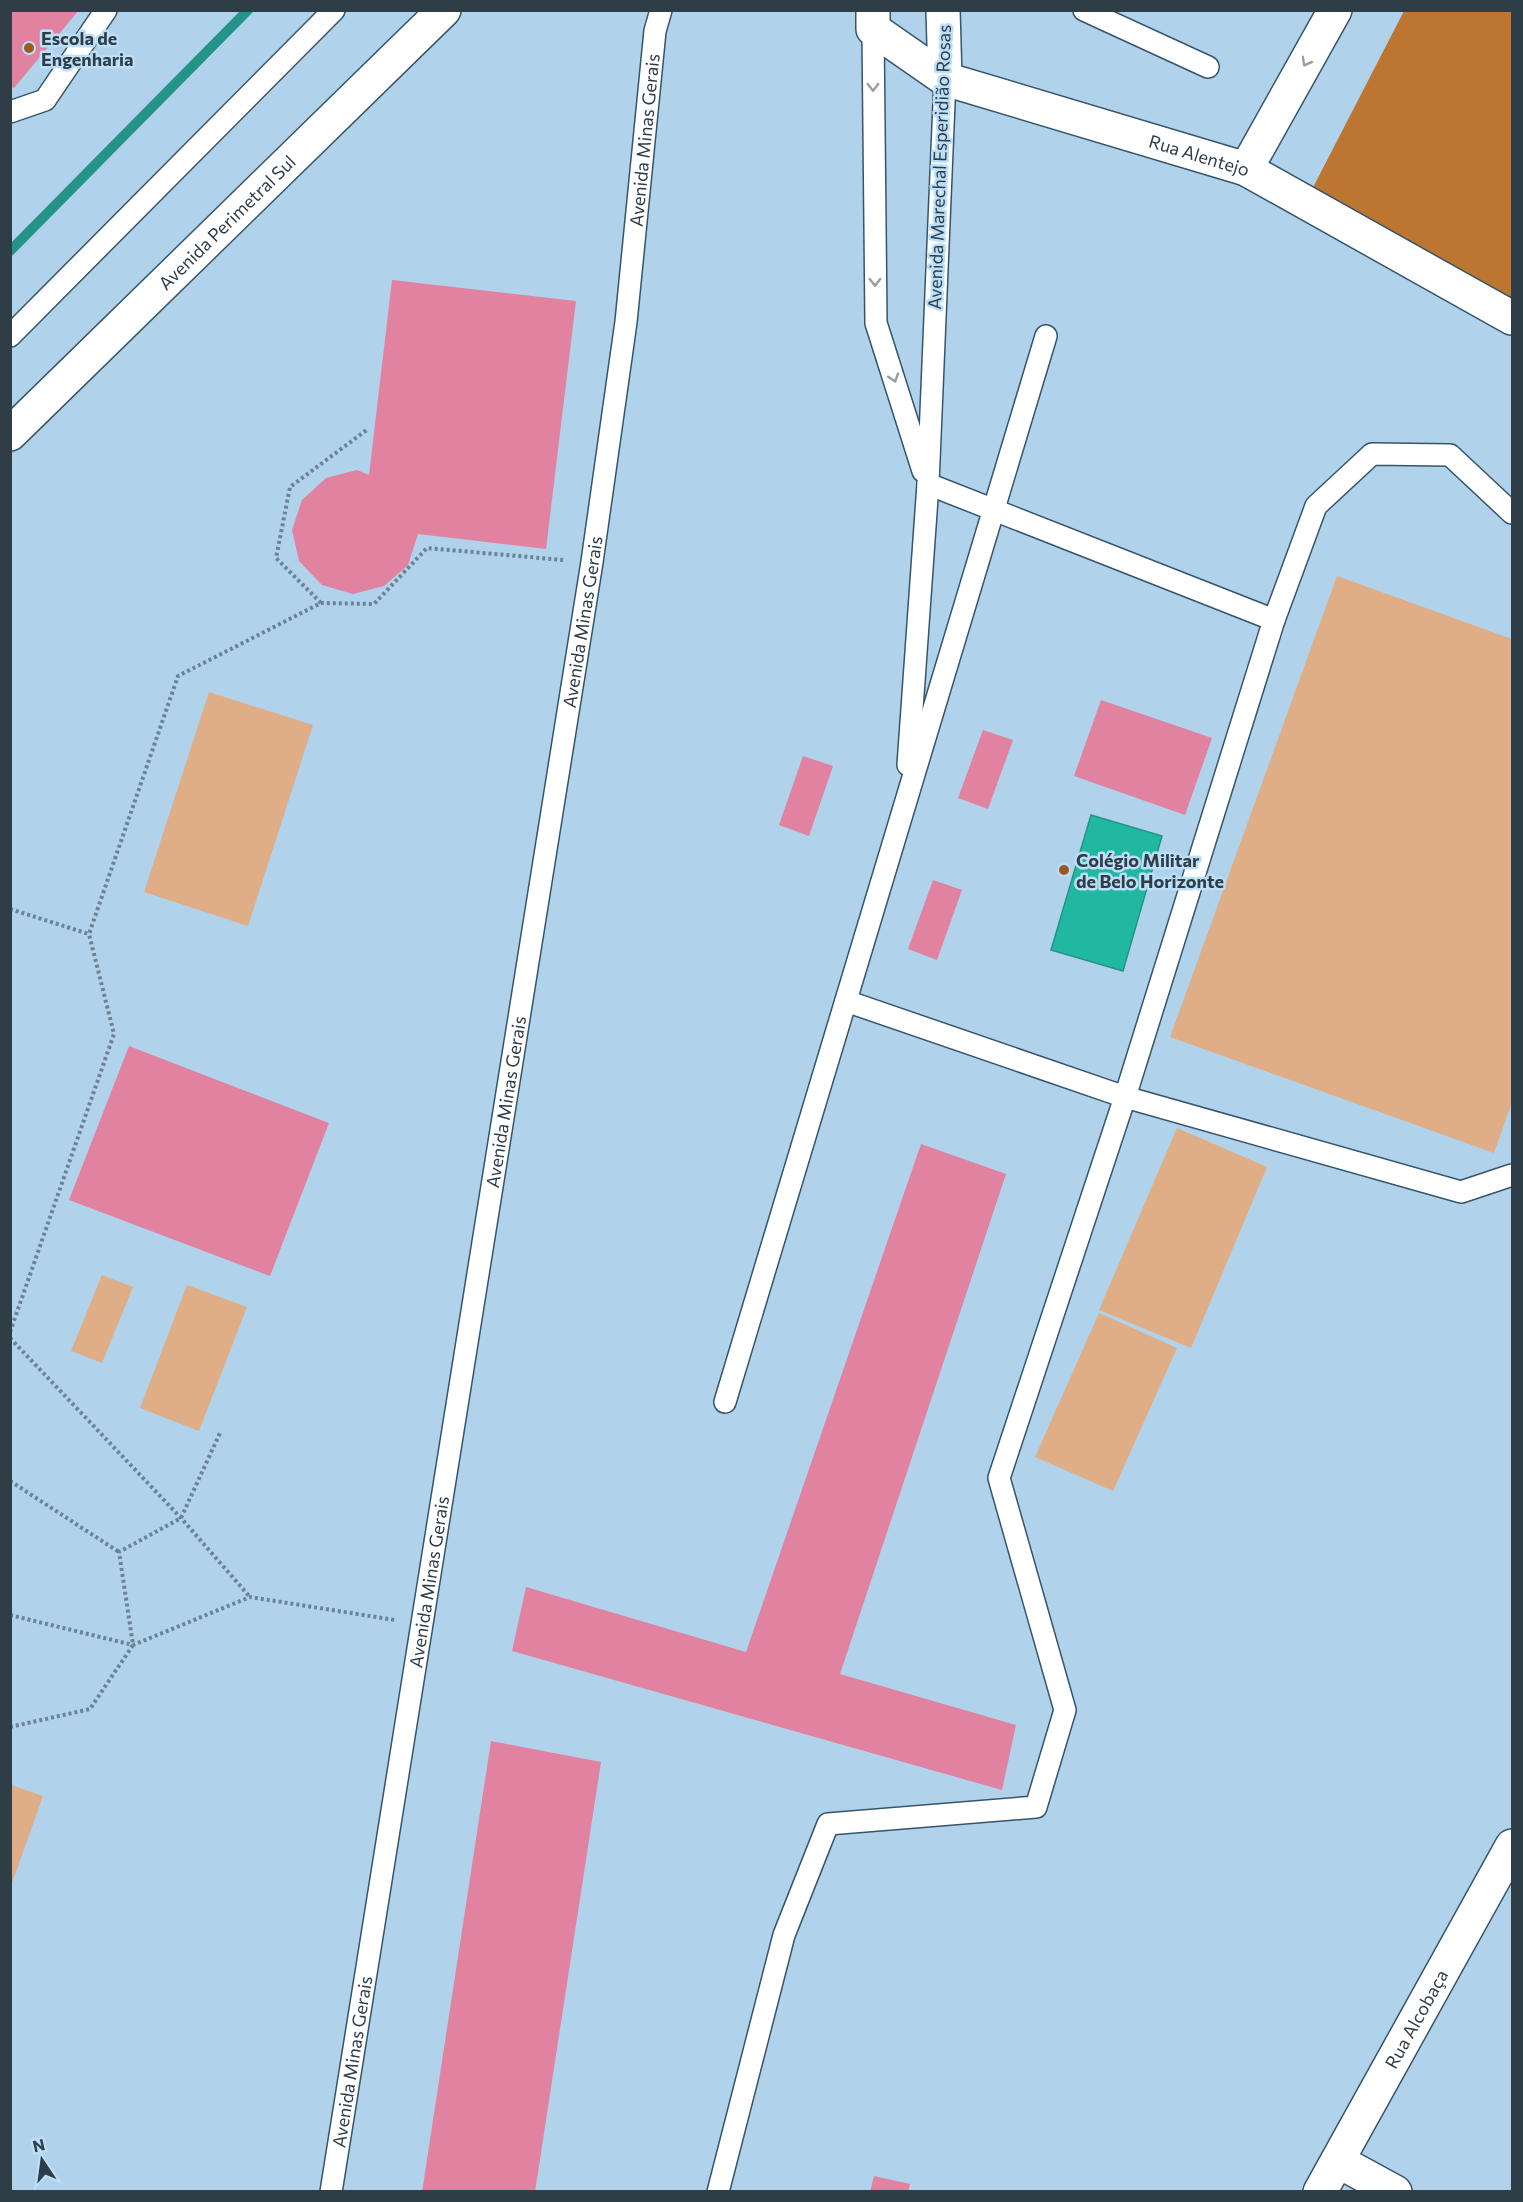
<svg xmlns="http://www.w3.org/2000/svg" width="1523" height="2202" font-family="Commissioner,sans-serif">
	<rect width="100%" height="100%" fill="#b0d2eb"/>
	<g fill="#e0ae86">
		<path d="M 1337,576 L 1512,639 L 1512,1102 L 1494,1153 L 1170,1037 Z"/>
		<path d="M 209,692 L 313,725 L 248,926 L 144,892 Z"/>
		<path d="M 1177,1128 L 1267,1167 L 1191,1348 L 1099,1310 Z"/>
		<path d="M 102,1275 L 133,1287 L 102,1363 L 71,1351 Z"/>
		<path d="M 187,1285 L 247,1307 L 199,1431 L 140,1408 Z"/>
		<path d="M 1099,1313 L 1177,1348 L 1113,1491 L 1035,1457 Z"/>
		<path d="M 11,1785 L 43,1796 L 11,1886 L 10,1785 Z"/>
	</g>
	<path fill="#bd7532" d="M 1404,11 L 1512,11 L 1512,305 L 1306,201 Z"/>
	<path fill="#21b8a2" stroke="#259387" stroke-width="1.5" d="M 1091,815 L 1162,836 L 1123,971 L 1051,950 Z"/>
	<g fill="none" stroke-linecap="round" stroke-linejoin="round">
		<path stroke="#259387" stroke-width="10" d="M 10,251 L 248,10"/>
	</g>
	<g fill="#e282a1">
		<path d="M 10,10 L 79,10 L 14,88 L 10,85 Z"/>
		<path d="M 392,280 L 576,301 L 546,549 L 418,534 L 408,565 L 384,586 L 353,594 L 322,585 L 299,561 L 292,530 L 302,500 L 326,478 L 357,470 L 369,475 Z"/>
		<path d="M 1101,700 L 1212,738 L 1185,815 L 1074,776 Z"/>
		<path d="M 983,730 L 1013,740 L 988,809 L 958,798 Z"/>
		<path d="M 803,756 L 833,766 L 809,836 L 779,825 Z"/>
		<path d="M 933,880 L 962,890 L 937,960 L 908,949 Z"/>
		<path d="M 129,1046 L 329,1123 L 270,1276 L 69,1200 Z"/>
		<path d="M 921,1144 L 1006,1174 L 840,1674 L 1016,1725 L 1002,1790 L 512,1651 L 526,1587 L 746,1652 Z"/>
		<path d="M 491,1741 L 601,1762 L 535,2192 L 422,2192 Z"/>
		<path d="M 874,2176 L 910,2184 L 908,2192 L 870,2192 Z"/>
	</g>
	<g fill="none" stroke-linecap="round" stroke-linejoin="round">
		<g stroke="#36556a" stroke-width="24">
			<g id="service">
				<path d="M 1084,10 L 1208,67"/>
				<path d="M 873,29 L 876,323 L 923,471"/>
				<path d="M 10,112 L 45,100 L 106,10"/>
				<path d="M 10,336 L 334,10"/>
				<path d="M 928,484 L 1274,620"/>
				<path d="M 908,765 L 928,484 L 945,79"/>
				<path d="M 846,1001 L 1125,1097 L 1461,1192 L 1512,1175"/>
				<path d="M 725,1402 L 1046,336"/>
				<path id="s1" d="M 331,2192 L 592,562 L 626,322 L 655,31 L 661,10"/>
				<path d="M 718,2192 L 784,1935 L 828,1824 L 1036,1807 L 1065,1710 L 999,1478 L 1125,1097 L 1274,620 L 1316,506 L 1372,454 L 1450,455 L 1512,513"/>
			</g>
		</g>
		<g stroke="#36556a" stroke-width="36">
			<g id="minor">
				<path id="s2" d="M 873,10 L 873,29 L 945,79 L 1246,169 L 1512,318"/>
				<path d="M 943,10 L 945,79"/>
				<path d="M 1246,169 L 1335,10"/>
				<path id="s3" d="M 10,434 L 444,10"/>
				<path d="M 1338,2161 L 1395,2192"/>
				<path id="s4" d="M 1320,2192 L 1512,1846"/>
			</g>
		</g>
		<g stroke="#6b8394" stroke-width="4" stroke-dasharray="3 3" stroke-linecap="butt">
			<path d="M 321,603 L 276,558 L 290,487 L 368,429"/>
			<path d="M 10,909 L 89,934"/>
			<path d="M 10,1332 L 114,1034 L 89,934 L 178,676 L 321,603 L 374,604 L 427,548 L 563,560"/>
			<path d="M 10,1338 L 181,1518 L 250,1597"/>
			<path d="M 10,1481 L 119,1552"/>
			<path d="M 10,1615 L 133,1645 L 250,1597 L 395,1620"/>
			<path d="M 10,1727 L 90,1709 L 133,1645 L 119,1552 L 181,1518 L 220,1433"/>
		</g>
		<use href="#service" stroke="#fff" stroke-width="21"/>
		<use href="#minor" stroke="#fff" stroke-width="33"/>
	</g>
	<defs><path id="oneway-chevron" d="M-2-3.5L2.5 0L-2 3.5" fill="none" stroke-width="1.6" stroke-linecap="round" stroke-linejoin="round" transform="scale(1.5)"/></defs>
	<g stroke="#979ea3">
		<use href="#oneway-chevron" transform="translate(1306 62) rotate(119)"/>
		<use href="#oneway-chevron" transform="translate(873 87) rotate(90)"/>
		<use href="#oneway-chevron" transform="translate(875 282) rotate(89)"/>
		<use href="#oneway-chevron" transform="translate(894 378) rotate(72)"/>
	</g>
	<g fill="#995b20" stroke="#bcdff9" stroke-width="2">
		<circle cx="29" cy="48" r="6"/>
		<circle cx="1064" cy="870" r="6"/>
	</g>
	<g text-anchor="middle" dominant-baseline="central" stroke-width="5" stroke-linejoin="round" paint-order="stroke">
		<g font-size="18" font-weight="bold" fill="#2f3d47" stroke="#bcdff9" text-anchor="start">
			<text x="41" y="38">Escola de<tspan x="41" dy="21">Engenharia</tspan></text>
			<text x="1076" y="860">Colégio Militar<tspan x="1076" dy="21">de Belo Horizonte</tspan></text>
		</g>
		<g font-size="18" fill="#2f3d47" stroke="#bcdff9">
			<text stroke="none"><textPath href="#s1" startOffset="2076">Avenida Minas Gerais</textPath></text>
			<text stroke="none"><textPath href="#s2" startOffset="372">Rua Alentejo</textPath></text>
			<text transform="translate(939 167) rotate(-88)">Avenida Marechal Esperidião Rosas</text>
			<text stroke="none"><textPath href="#s3" startOffset="303">Avenida Perimetral Sul</textPath></text>
			<text stroke="none"><textPath href="#s1" startOffset="1590">Avenida Minas Gerais</textPath></text>
			<text stroke="none"><textPath href="#s1" startOffset="1104">Avenida Minas Gerais</textPath></text>
			<text stroke="none"><textPath href="#s1" startOffset="618">Avenida Minas Gerais</textPath></text>
			<text stroke="none"><textPath href="#s4" startOffset="198">Rua Alcobaça</textPath></text>
			<text stroke="none"><textPath href="#s1" startOffset="132">Avenida Minas Gerais</textPath></text>
		</g>
	</g>
	<rect width="1523" height="2202" fill="none" stroke="#2f3d47" stroke-width="24"/>
	<g transform="translate(42 2160) rotate(347)" stroke="#bcdff9" stroke-width="4.5" paint-order="stroke">
	<path d="M0-4.5L10 22L0 15L-10 22Z" fill="#2f3d47"/>
	<text y="-9" font-size="16" font-weight="bold" text-anchor="middle" fill="#2f3d47">N</text>
	</g>
</svg>
